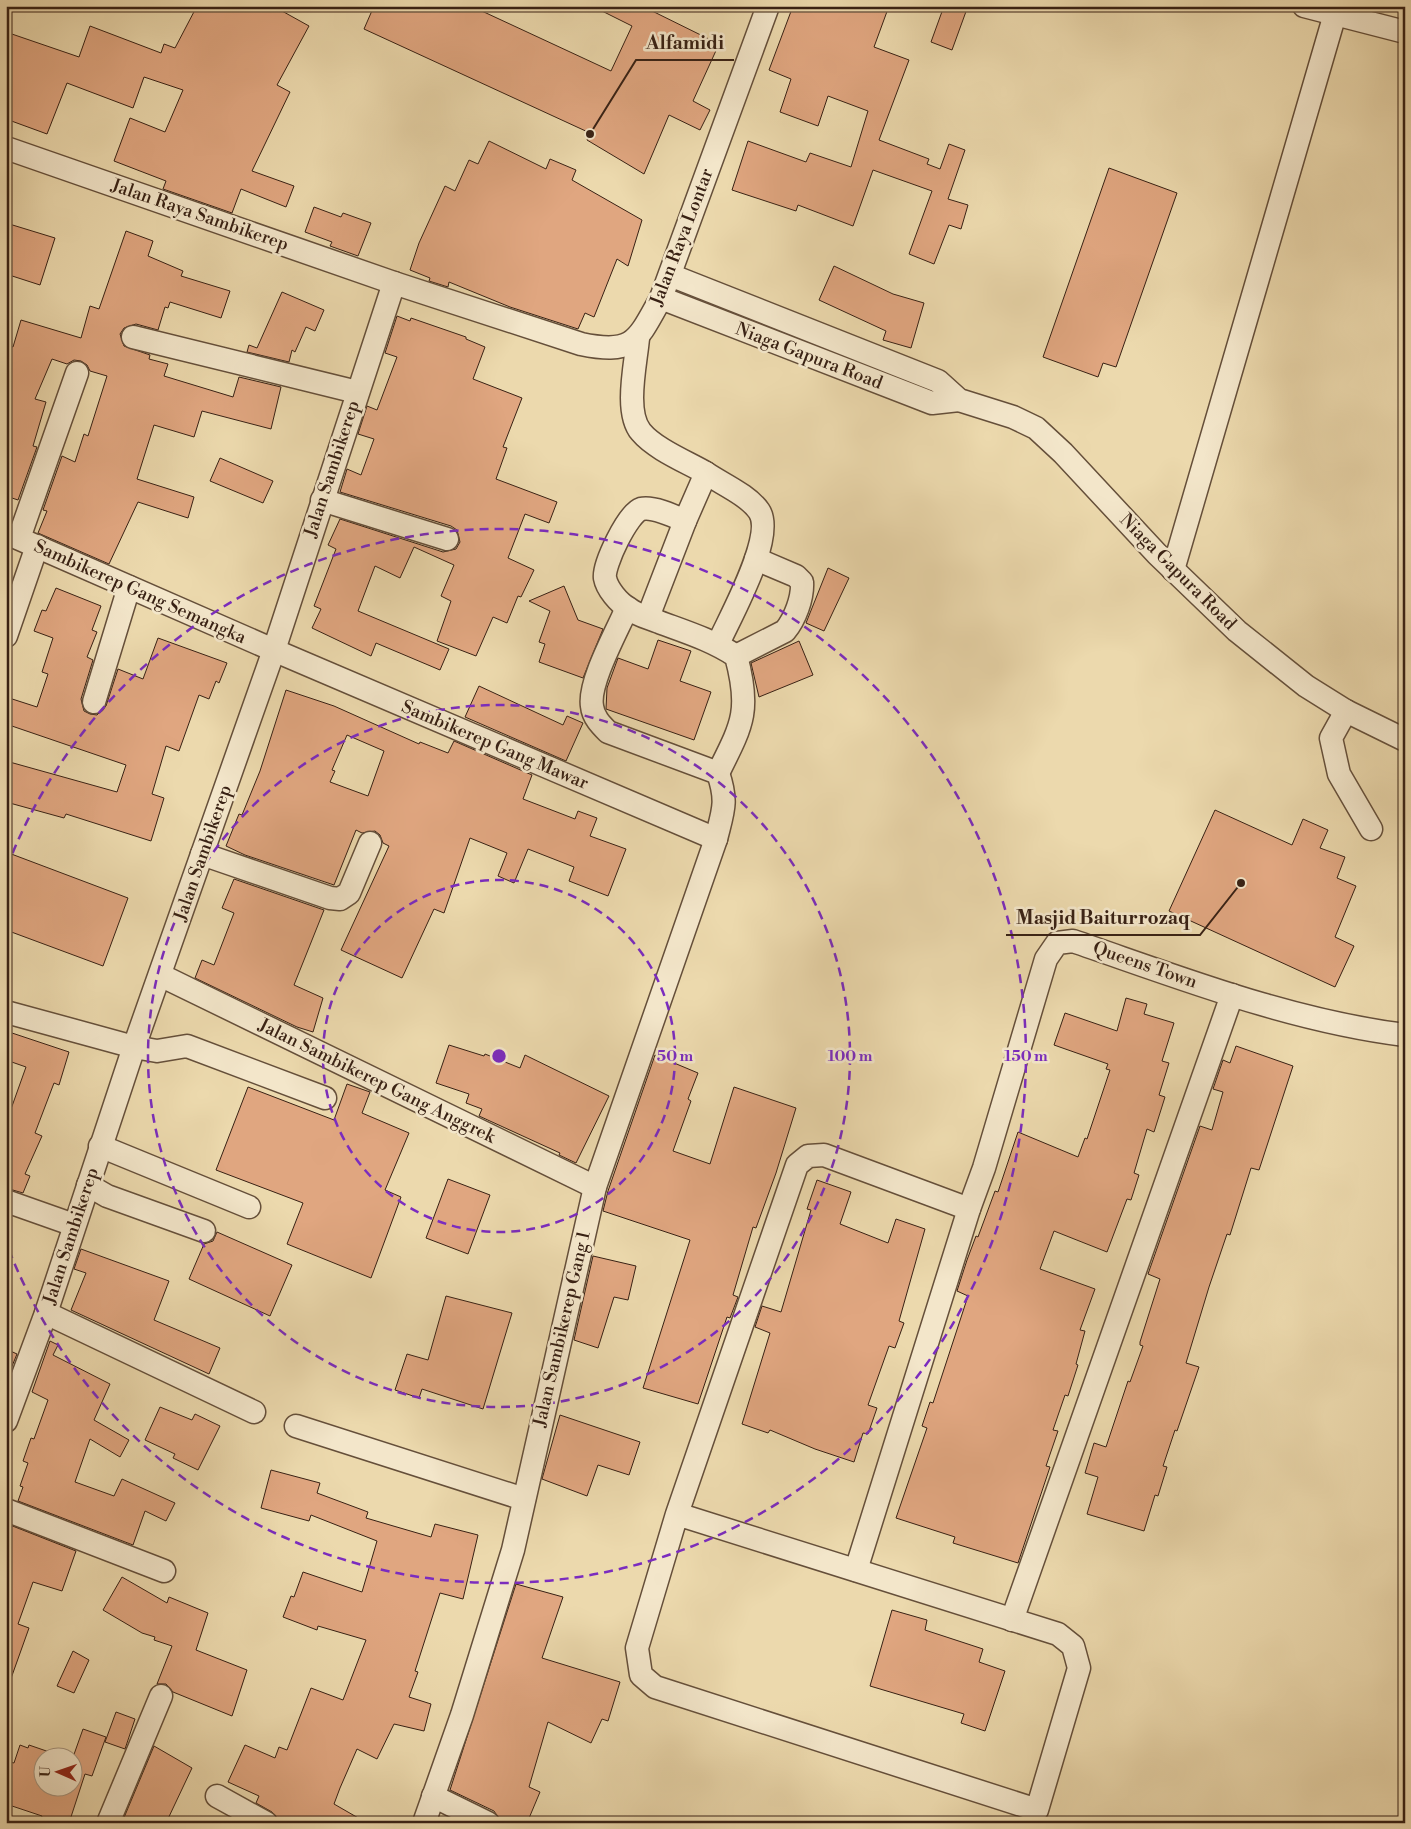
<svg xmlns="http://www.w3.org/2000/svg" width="1411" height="1829" font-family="'Libre Bodoni',serif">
	<rect width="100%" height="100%" fill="#ecd9ad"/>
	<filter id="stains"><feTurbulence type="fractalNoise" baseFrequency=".004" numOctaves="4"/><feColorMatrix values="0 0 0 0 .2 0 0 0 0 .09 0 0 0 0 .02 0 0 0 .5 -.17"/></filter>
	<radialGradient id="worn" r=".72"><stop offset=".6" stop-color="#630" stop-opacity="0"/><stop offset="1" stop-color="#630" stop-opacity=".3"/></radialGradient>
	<g fill="#e0a680" stroke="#382114" fill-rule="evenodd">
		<path d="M 197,6 L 273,6 L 309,26 L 277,85 L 290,92 L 252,171 L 294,186 L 286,207 L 241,189 L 232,213 L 163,189 L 166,181 L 114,161 L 130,118 L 165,132 L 183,90 L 144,77 L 133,108 L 67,83 L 47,134 L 6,119 L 6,32 L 79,57 L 90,26 L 161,53 L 164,44 L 175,48 Z"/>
		<path d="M 374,6 L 471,6 L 611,71 L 632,26 L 592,6 L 642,6 L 719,44 L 693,101 L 710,110 L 700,130 L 669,115 L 644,174 L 587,140 L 590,133 L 364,29 Z"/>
		<path d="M 793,6 L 889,6 L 874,47 L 909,60 L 879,140 L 929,159 L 927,164 L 940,169 L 949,144 L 965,150 L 948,199 L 968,205 L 961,229 L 949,225 L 934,264 L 909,254 L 932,191 L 873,170 L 853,226 L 798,205 L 796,211 L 732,190 L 748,141 L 806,162 L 810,153 L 851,167 L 868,111 L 828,96 L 818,126 L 780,112 L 791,79 L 769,70 Z"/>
		<path d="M 944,6 L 968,6 L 952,50 L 931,42 Z"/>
		<path d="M 489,141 L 546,169 L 550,159 L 576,170 L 572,180 L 642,220 L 628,266 L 617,259 L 594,317 L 585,313 L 578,329 L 510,307 L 449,282 L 448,287 L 429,281 L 430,278 L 410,270 L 419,243 L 445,186 L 455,191 L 469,160 L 478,164 Z"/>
		<path d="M 1109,168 L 1177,193 L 1116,367 L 1103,363 L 1098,377 L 1043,357 Z"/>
		<path d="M 314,207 L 341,217 L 343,213 L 371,223 L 358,256 L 330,246 L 332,242 L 305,232 Z"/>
		<path d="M 6,223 L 55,238 L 40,285 L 6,274 Z"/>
		<path d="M 126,231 L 153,241 L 148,256 L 183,271 L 181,276 L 230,291 L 221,318 L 170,302 L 168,308 L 165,307 L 158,330 L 136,324 L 124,328 L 120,334 L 124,346 L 150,355 L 149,359 L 168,364 L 164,376 L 233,397 L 239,377 L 281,387 L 271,429 L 202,411 L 194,437 L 154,425 L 137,479 L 194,497 L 188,518 L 138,502 L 109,564 L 38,533 L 47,511 L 43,510 L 62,456 L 75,462 L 84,434 L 88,436 L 107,376 L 90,371 L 87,365 L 81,361 L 74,360 L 67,364 L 52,359 L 35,399 L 46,402 L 33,446 L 37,447 L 18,500 L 6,496 L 6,355 L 10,346 L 13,347 L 21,320 L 81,338 L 90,306 L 99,309 Z"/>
		<path d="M 834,266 L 893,294 L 924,303 L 911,348 L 883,340 L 886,331 L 819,300 Z"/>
		<path d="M 282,292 L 324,310 L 315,331 L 306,327 L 295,352 L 292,350 L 289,362 L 247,352 L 249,345 L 257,348 Z"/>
		<path d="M 397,316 L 410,321 L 411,318 L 466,337 L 466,339 L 485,347 L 473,379 L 522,398 L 503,447 L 507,448 L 496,479 L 557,502 L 549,523 L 525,514 L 508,558 L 534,570 L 521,597 L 518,596 L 507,623 L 493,617 L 476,656 L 437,641 L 451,601 L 441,596 L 454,565 L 414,547 L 400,578 L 375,566 L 358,611 L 449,649 L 440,670 L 376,643 L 371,656 L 312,628 L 321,609 L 314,606 L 336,549 L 328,545 L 340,519 L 443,552 L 456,549 L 460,542 L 457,530 L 451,526 L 340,492 L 347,469 L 361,475 L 374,439 L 358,434 L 367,406 L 377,410 L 397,357 L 385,353 Z"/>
		<path d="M 220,458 L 273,481 L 263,503 L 210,481 Z"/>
		<path d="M 828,568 L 849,578 L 824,631 L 806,623 Z"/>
		<path d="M 564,586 L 578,620 L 603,629 L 583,678 L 539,662 L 545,644 L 539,642 L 550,611 L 529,601 Z"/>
		<path d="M 56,588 L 101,606 L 92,630 L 97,632 L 87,657 L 93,660 L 81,699 L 84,711 L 90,714 L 97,715 L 106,706 L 118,669 L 143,679 L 158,638 L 227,663 L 219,683 L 216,681 L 209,699 L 199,695 L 179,751 L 166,746 L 152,794 L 164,798 L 151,841 L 66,814 L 64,818 L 6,802 L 6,761 L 117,792 L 126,765 L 6,724 L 6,697 L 37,707 L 48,674 L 42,672 L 53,638 L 34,631 L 42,610 L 46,611 Z"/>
		<path d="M 658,640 L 691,651 L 680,681 L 711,692 L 694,740 L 606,709 L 607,688 L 618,658 L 648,669 Z"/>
		<path d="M 799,641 L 813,675 L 759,697 L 751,663 Z"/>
		<path d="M 479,686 L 563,725 L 567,716 L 583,723 L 566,761 L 465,717 Z"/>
		<path d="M 286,690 L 334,706 L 419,744 L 420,742 L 448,753 L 454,741 L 532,775 L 523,799 L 575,819 L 578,811 L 597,818 L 590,836 L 626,849 L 608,896 L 569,881 L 574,867 L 528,849 L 514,883 L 498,876 L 507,853 L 470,838 L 444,913 L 434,909 L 402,978 L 341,950 L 389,846 L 383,843 L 380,835 L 375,831 L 362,833 L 356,830 L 334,885 L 245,855 L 226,846 L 239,814 L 242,815 L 260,771 ZM 347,735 L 384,751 L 368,796 L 330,782 L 335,771 L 332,770 Z"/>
		<path d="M 1215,810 L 1292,845 L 1303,819 L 1328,830 L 1320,848 L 1345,857 L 1337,878 L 1356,886 L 1335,937 L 1354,946 L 1335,987 L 1169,911 Z"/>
		<path d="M 6,852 L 128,898 L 103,966 L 6,930 Z"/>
		<path d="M 234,879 L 324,910 L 294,985 L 323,998 L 313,1032 L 297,1027 L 195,978 L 202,960 L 214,965 L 234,913 L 222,908 Z"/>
		<path d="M 1126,998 L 1147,1004 L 1144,1014 L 1174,1023 L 1162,1061 L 1169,1063 L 1159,1095 L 1165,1097 L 1154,1132 L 1147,1129 L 1134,1173 L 1139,1175 L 1131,1200 L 1127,1199 L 1107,1252 L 1054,1231 L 1040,1269 L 1095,1289 L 1080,1330 L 1085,1331 L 1076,1364 L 1078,1365 L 1068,1396 L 1065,1395 L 1053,1430 L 1058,1431 L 1046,1466 L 1050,1467 L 1018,1563 L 953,1543 L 955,1537 L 896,1518 L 927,1428 L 922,1426 L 930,1402 L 933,1403 L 968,1296 L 957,1291 L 967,1260 L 976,1236 L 978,1237 L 995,1191 L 998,1192 L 1018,1132 L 1078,1157 L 1085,1138 L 1087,1139 L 1110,1070 L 1106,1069 L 1108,1064 L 1054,1045 L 1065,1013 L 1117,1031 Z"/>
		<path d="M 6,1031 L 69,1052 L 59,1085 L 54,1083 L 35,1133 L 42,1136 L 25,1174 L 30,1176 L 23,1193 L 6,1188 L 6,1123 L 26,1067 L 6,1060 Z"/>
		<path d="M 449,1045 L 484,1056 L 485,1054 L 520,1068 L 525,1055 L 609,1096 L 576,1163 L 559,1155 L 560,1153 L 479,1116 L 482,1109 L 466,1103 L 469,1094 L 436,1083 Z"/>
		<path d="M 1236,1046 L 1293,1066 L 1259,1170 L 1251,1168 L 1230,1235 L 1227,1234 L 1209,1287 L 1186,1363 L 1199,1367 L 1177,1431 L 1175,1430 L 1163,1466 L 1167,1467 L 1158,1496 L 1155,1495 L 1144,1531 L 1087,1514 L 1098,1477 L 1085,1473 L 1094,1443 L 1106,1447 L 1128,1381 L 1130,1382 L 1143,1346 L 1140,1345 L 1140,1342 L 1160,1279 L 1148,1274 L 1200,1126 L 1212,1130 L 1223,1092 L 1213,1089 L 1223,1060 L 1230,1063 Z"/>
		<path d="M 655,1055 L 698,1073 L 688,1099 L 691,1101 L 673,1151 L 710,1164 L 734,1087 L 796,1108 L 776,1173 L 756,1228 L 753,1227 L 733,1295 L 738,1297 L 730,1318 L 727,1317 L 698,1404 L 643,1388 L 690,1240 L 603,1211 L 608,1191 Z"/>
		<path d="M 347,1084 L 370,1092 L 362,1113 L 409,1133 L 385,1190 L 401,1197 L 371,1278 L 287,1244 L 303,1203 L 216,1170 L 248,1087 L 334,1120 Z"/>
		<path d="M 448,1179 L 490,1195 L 468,1254 L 426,1238 Z"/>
		<path d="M 817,1180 L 851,1192 L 840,1224 L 888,1243 L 896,1219 L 925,1229 L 899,1321 L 904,1323 L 895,1348 L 889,1346 L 868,1405 L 877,1408 L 868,1434 L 863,1433 L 854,1462 L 815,1449 L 770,1430 L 768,1433 L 742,1424 L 770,1333 L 755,1327 L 762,1306 L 781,1312 L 811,1210 L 807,1209 Z"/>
		<path d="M 217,1232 L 292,1265 L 270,1316 L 189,1279 L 204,1244 L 213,1241 Z"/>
		<path d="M 81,1249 L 169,1281 L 154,1320 L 220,1348 L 209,1374 L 71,1310 L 86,1273 L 74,1269 Z"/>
		<path d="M 593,1256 L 636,1266 L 628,1300 L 614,1297 L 598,1348 L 574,1340 Z"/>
		<path d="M 446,1296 L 512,1313 L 483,1409 L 422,1389 L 419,1398 L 395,1390 L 407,1354 L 428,1360 Z"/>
		<path d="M 50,1341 L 58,1345 L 53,1355 L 110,1384 L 94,1420 L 129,1440 L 120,1457 L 90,1439 L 75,1482 L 114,1496 L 122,1479 L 175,1503 L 166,1521 L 145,1511 L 133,1545 L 18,1501 L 23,1487 L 20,1486 L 28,1463 L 23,1461 L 31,1438 L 34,1439 L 48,1400 L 32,1392 Z"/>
		<path d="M 6,1349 L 17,1354 L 10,1371 L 6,1369 Z"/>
		<path d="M 160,1407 L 192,1420 L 195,1414 L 220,1426 L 198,1470 L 173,1458 L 175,1454 L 145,1440 Z"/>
		<path d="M 560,1415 L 640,1442 L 629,1475 L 598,1465 L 587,1496 L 542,1479 Z"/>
		<path d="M 271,1470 L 320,1483 L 317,1493 L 368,1512 L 366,1518 L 431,1537 L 435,1524 L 478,1535 L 463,1599 L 440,1593 L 415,1671 L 418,1672 L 409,1697 L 431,1704 L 424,1731 L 394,1724 L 377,1759 L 357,1749 L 340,1788 L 334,1804 L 367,1823 L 285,1823 L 278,1820 L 272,1812 L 256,1803 L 259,1796 L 228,1782 L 245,1745 L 275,1758 L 279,1747 L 287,1750 L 311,1688 L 343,1700 L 366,1640 L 318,1626 L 317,1630 L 283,1617 L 291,1596 L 294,1597 L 303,1572 L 362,1592 L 377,1541 L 311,1515 L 309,1521 L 261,1508 Z"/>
		<path d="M 10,1525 L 76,1551 L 62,1591 L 33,1582 L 18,1624 L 29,1628 L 9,1684 L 6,1683 L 6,1534 Z"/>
		<path d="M 122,1577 L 167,1603 L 169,1597 L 208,1613 L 196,1650 L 247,1670 L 232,1716 L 173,1692 L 166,1684 L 157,1684 L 172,1646 L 154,1640 L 155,1637 L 142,1633 L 103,1610 Z"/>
		<path d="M 516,1584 L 563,1597 L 542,1658 L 620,1682 L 608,1721 L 602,1719 L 591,1743 L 548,1722 L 529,1787 L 540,1792 L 527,1823 L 502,1823 L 494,1811 L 450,1790 Z"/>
		<path d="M 892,1610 L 927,1620 L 925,1630 L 983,1649 L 979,1662 L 1005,1671 L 985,1731 L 961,1723 L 964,1714 L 870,1686 Z"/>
		<path d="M 73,1651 L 89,1660 L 74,1693 L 57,1686 Z"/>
		<path d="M 116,1712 L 135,1719 L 125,1749 L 105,1742 Z"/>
		<path d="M 83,1729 L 106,1737 L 92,1776 L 85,1774 L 69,1823 L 52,1823 L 41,1819 L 42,1816 L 6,1804 L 6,1761 L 14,1763 L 20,1745 L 28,1748 L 29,1745 L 61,1756 L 42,1756 L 42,1786 L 72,1786 L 72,1760 Z"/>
		<path d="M 154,1746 L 192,1768 L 166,1823 L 128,1823 L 123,1820 Z"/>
	</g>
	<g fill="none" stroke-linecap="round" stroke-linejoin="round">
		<g stroke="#654f3a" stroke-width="25">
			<g id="minor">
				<path d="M 1304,6 L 1405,32"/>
				<path d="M 6,148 L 394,283 L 581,344 C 634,355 637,341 661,298 L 768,6"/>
				<path d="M 670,275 L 938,381 L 959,400 L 1013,417 L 1036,428 L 1063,453 L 1157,554 L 1237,631 L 1306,686 L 1346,711 L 1405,740"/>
				<path d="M 661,298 L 932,403 L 959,400"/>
				<path d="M 133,337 L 357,392"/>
				<path d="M 638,338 C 636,363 624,412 641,432 C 655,449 687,462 706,473 L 685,521 C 674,516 653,506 641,509 C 628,513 603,565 605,578 C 607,589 619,603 628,608 C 636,615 649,618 659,622 C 686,632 712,640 736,656 C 751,711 742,725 718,773"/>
				<path d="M 706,473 C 722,484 748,495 759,511 C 776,536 730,617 718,644"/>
				<path d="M 322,500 L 447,539"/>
				<path d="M 6,533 L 278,652 L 716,839"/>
				<path d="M 19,538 L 77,373"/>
				<path d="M 1173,570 L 1335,14"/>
				<path d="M 648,617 L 685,521"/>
				<path d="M 6,636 L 37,546"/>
				<path d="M 736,656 L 785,631 C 795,619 803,598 802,582 L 796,576 L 756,559"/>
				<path d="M 94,702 L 129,587"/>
				<path d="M 1346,711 L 1331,738 L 1339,774 L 1371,829"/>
				<path d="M 202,854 L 330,898 L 340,899 L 349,893 L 370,843"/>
				<path d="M 160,975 L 595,1187"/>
				<path d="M 6,1012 L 134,1047 L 157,1051 L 187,1046 L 325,1098"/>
				<path d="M 100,1146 L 249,1207"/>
				<path d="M 88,1185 L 107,1196 L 204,1231"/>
				<path d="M 6,1201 L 74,1225"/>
				<path d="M 46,1313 L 254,1412"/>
				<path d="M 6,1421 L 46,1313 L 134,1047 L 274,650 L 394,283"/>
				<path d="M 296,1426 L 524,1499"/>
				<path d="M 6,1510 L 164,1571"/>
				<path d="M 677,1514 L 1058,1634 L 1073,1646 L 1079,1668 L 1037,1810 L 655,1687 L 641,1675 L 637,1648 L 677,1514 L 797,1165 L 808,1156 L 824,1155 L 969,1209"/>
				<path d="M 856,1570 L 969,1209 L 984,1168 L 1046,959 L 1057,943 L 1073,941 C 1181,978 1291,1021 1405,1035"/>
				<path d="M 1012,1620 L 1232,995"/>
				<path d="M 217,1796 L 266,1823"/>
				<path d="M 433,1796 L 488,1823"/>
				<path d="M 108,1823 L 161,1696"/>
				<path d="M 424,1823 L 462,1715 L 513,1550 L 595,1187 L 716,839 C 723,811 728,802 718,773 L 608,732 C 601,725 593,717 592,706 C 588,683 617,631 627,608"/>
			</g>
		</g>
		<use href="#minor" stroke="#f3e6ca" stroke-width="22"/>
	</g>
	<g fill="none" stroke="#7b2cbf" stroke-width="2.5" stroke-dasharray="9 6">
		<circle cx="499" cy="1056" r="176"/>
		<circle cx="499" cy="1056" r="351"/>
		<path d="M7 867A527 527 0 1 1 7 1245"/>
	</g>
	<g text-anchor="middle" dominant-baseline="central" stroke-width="5" stroke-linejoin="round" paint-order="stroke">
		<g font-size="18" fill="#382114" stroke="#f3e6ca">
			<text transform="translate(200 215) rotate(19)">Jalan Raya Sambikerep</text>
			<text transform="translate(682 237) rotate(-69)">Jalan Raya Lontar</text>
			<text transform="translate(809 356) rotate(21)">Niaga Gapura Road</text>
			<text transform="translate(332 469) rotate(-72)">Jalan Sambikerep</text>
			<text transform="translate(1178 572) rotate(45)">Niaga Gapura Road</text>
			<text transform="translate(140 592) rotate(24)">Sambikerep Gang Semangka</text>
			<text transform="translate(495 745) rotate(23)">Sambikerep Gang Mawar</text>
			<text transform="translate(203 853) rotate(-71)">Jalan Sambikerep</text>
			<text transform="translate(1145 965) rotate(19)">Queens Town</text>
			<text transform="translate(377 1081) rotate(26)">Jalan Sambikerep Gang Anggrek</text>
			<text transform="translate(71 1236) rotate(-72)">Jalan Sambikerep</text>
			<text transform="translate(562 1329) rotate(-77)">Jalan Sambikerep Gang 1</text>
		</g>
	</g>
	<circle cx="499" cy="1056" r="8" fill="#7b2cbf" stroke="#f3e6ca" stroke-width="2.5"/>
	<g font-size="15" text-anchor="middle" font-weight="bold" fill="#7b2cbf" stroke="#f3e6ca" stroke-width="5" stroke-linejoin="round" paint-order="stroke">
		<text x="675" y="1061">50 m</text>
		<text x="850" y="1061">100 m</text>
		<text x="1026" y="1061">150 m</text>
	</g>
	<path fill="none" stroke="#382114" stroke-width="2" d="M590 134L636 60H734M1241 883L1200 935H1006"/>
	<g fill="#382114" stroke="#f3e6ca" stroke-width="2">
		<circle cx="590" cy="134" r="5"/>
		<circle cx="1241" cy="883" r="5"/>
	</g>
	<g font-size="19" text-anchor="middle" font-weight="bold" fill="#382114" stroke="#f3e6ca" stroke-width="5" stroke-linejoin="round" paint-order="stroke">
		<text x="685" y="49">Alfamidi</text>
		<text x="1103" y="924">Masjid Baiturrozaq</text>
	</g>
	<rect width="1411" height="1829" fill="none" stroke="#ecd9ad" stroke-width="25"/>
	<rect x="8" y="8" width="1396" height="1814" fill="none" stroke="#382114" stroke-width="2.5"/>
	<rect x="12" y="12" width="1386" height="1804" fill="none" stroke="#382114"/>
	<g transform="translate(58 1772) rotate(272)"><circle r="24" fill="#f3e6ca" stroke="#a89781"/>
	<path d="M0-4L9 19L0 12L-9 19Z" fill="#8f2418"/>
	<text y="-8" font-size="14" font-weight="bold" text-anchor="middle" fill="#382114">U</text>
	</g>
	<rect width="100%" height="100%" filter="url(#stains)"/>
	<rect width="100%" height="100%" fill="url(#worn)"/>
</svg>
